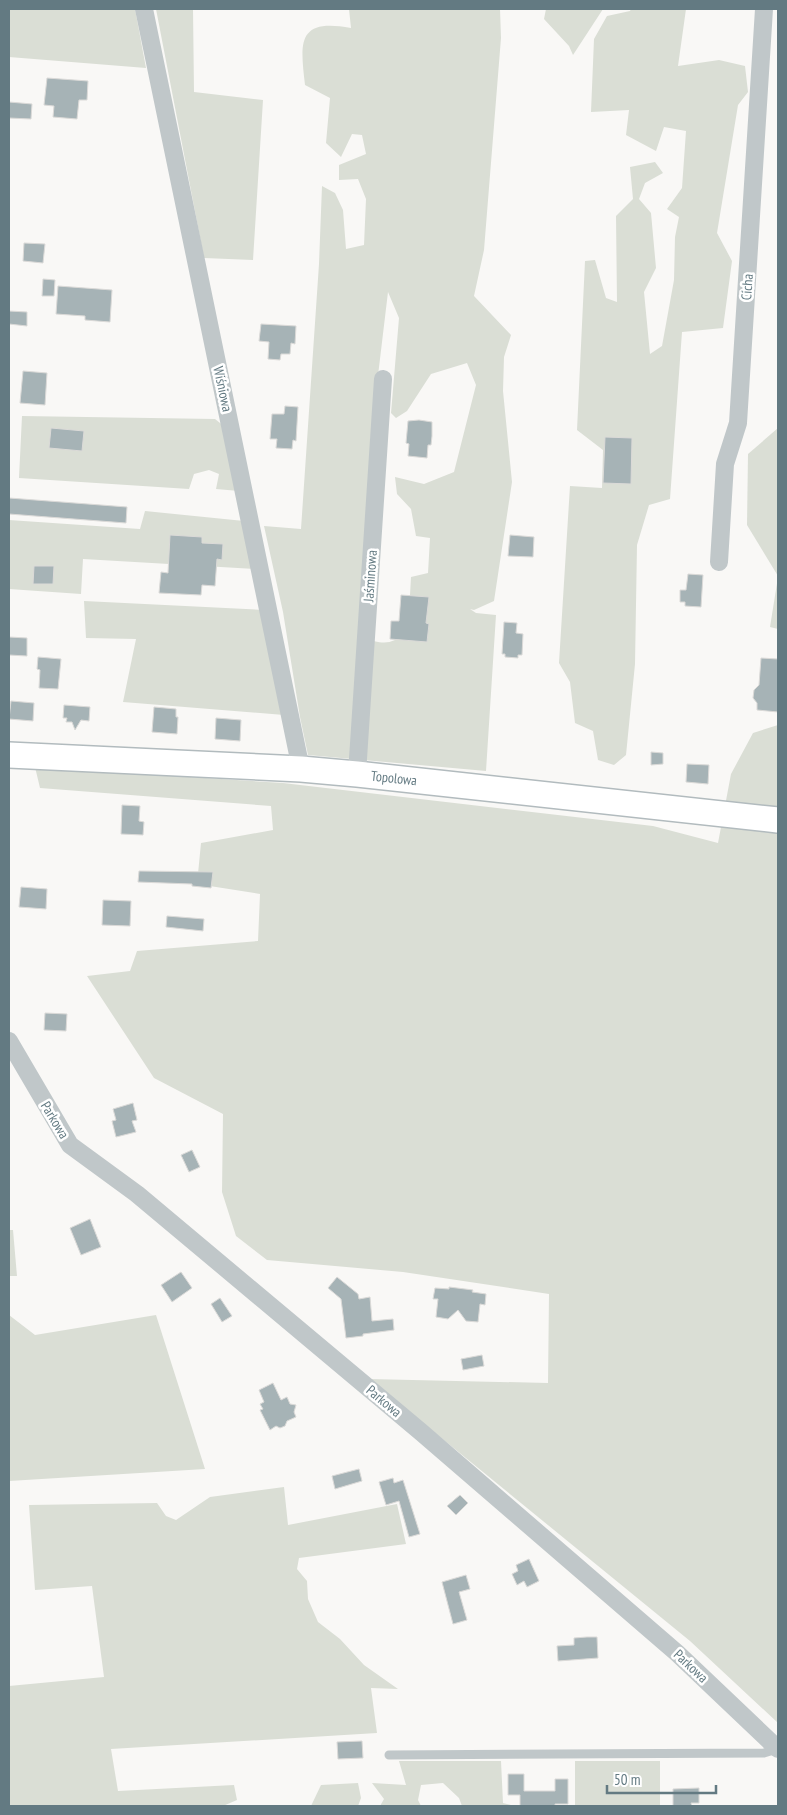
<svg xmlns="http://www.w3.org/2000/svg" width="787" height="1815" font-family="'PT Sans Narrow',sans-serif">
	<rect width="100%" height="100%" fill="#f9f8f6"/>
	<g fill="#daded5" fill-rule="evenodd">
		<path d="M 9,9 L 135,9 L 146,68 L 9,57 Z"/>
		<path d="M 156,9 L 193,9 L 194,92 L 263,100 L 253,260 L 204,258 Z"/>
		<path d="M 349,9 L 500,9 L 501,38 L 484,250 L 474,296 L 511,335 L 504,357 L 503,391 L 512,482 L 494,601 L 474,610 L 470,609 L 476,613 L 496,615 L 486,771 L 308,755 L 300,717 L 283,612 L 264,526 L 301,529 L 319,264 L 322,186 L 335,193 L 343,210 L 346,249 L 364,245 L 366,199 L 358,179 L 339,180 L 339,165 L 366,154 L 362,135 L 352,134 L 341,157 L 326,143 L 330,98 L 305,85 C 300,42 297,18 351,28 ZM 388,292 L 399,318 L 391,413 L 396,418 L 407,411 L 431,374 L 467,363 L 476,385 L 454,472 L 424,484 L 395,477 L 397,494 L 411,509 L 416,536 L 430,538 L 428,573 L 411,577 L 408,631 C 390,646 384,644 362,638 L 371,434 Z"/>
		<path d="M 546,9 L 603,9 L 573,55 L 569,46 L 544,19 Z"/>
		<path d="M 631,9 L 686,9 L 678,66 L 719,60 L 745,66 L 748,92 L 738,105 L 717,233 L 732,261 L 723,328 L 682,332 L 670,499 L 649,505 L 637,545 L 635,664 L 626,755 L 614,765 L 598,760 L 593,731 L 575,723 L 570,682 L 559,663 L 570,486 L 602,488 L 603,450 L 577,430 L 585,261 L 595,260 L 606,298 L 617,302 L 616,216 L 633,199 L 630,167 L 655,162 L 663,173 L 645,183 L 639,199 L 651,213 L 656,268 L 644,292 L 650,354 L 662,346 L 674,280 L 675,237 L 679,217 L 667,209 L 682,188 L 686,131 L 664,127 L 656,151 L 626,135 L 629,110 L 591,112 L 594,39 L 607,16 L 630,11 Z"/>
		<path d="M 22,416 L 215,419 L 225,427 L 239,491 L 216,489 L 219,474 L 209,470 L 194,474 L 189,489 L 19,478 Z"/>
		<path d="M 778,428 L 778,576 L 747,525 L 748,454 Z"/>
		<path d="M 145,511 L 244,521 L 255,569 L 83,559 L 81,594 L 9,589 L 9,520 L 140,529 Z"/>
		<path d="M 778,577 L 778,629 L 770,627 Z"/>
		<path d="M 84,601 L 264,610 L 284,715 L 123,702 L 136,639 L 86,638 Z"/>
		<path d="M 778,725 L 778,1723 L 690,1641 L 369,1379 L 548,1383 L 549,1294 L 403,1272 L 267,1260 L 236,1236 L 222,1192 L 223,1114 L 154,1078 L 87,976 L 130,971 L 137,951 L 258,941 L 260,894 L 197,884 L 201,843 L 273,830 L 271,806 L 40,788 L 35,767 L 283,783 L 653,826 L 718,843 L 731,774 L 753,733 Z"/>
		<path d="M 9,1230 L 13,1230 L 17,1276 L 9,1276 Z"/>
		<path d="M 9,1315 L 35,1335 L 156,1315 L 205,1469 L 9,1481 Z"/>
		<path d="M 284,1487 L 288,1525 L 397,1504 L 406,1544 L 299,1558 L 297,1569 L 307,1581 L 308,1599 L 318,1622 L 340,1639 L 364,1665 L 398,1689 L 371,1688 L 377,1733 L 111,1749 L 118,1791 L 234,1785 L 237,1800 L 223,1806 L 9,1806 L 9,1686 L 104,1677 L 92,1586 L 35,1590 L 29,1505 L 157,1503 L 166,1516 L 176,1520 L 210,1497 Z"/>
		<path d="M 399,1761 L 501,1761 L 503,1803 L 515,1806 L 462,1806 L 459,1798 L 443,1783 L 421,1785 L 418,1800 L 421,1806 L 380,1806 L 384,1799 L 372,1783 L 406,1785 Z"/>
		<rect x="575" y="1761" width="85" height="45"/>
		<path d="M 358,1783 L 361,1798 L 358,1806 L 311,1806 L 321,1785 Z"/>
	</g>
	<g fill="#a6b3b6" stroke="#dbdad8">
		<path d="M 47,78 L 88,81 L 87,100 L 79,100 L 77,119 L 53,117 L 54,106 L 44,105 Z"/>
		<path d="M 9,102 L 32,104 L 31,119 L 9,118 Z"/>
		<path d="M 24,243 L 45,244 L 43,263 L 23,261 Z"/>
		<path d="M 43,279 L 55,280 L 54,296 L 42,296 Z"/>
		<path d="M 58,286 L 112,290 L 110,322 L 85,320 L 85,316 L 56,314 Z"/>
		<path d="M 9,311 L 27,312 L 27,326 L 9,324 Z"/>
		<path d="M 261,324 L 296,326 L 295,344 L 291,343 L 290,354 L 281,354 L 280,360 L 268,359 L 269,342 L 259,341 Z"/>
		<path d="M 23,371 L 47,373 L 45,405 L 20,403 Z"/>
		<path d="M 285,406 L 298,407 L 296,441 L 293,440 L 292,449 L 276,448 L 277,439 L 270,439 L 272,414 L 284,414 Z"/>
		<path d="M 419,420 L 432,422 L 432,436 L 431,445 L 428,445 L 427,458 L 408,456 L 409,444 L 406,443 L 408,421 Z"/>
		<path d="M 51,428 L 84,431 L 82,451 L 49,448 Z"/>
		<path d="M 605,437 L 632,438 L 631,484 L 603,483 Z"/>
		<path d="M 9,498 L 127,507 L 126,523 L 9,514 Z"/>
		<path d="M 170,535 L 202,537 L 202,543 L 223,544 L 222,560 L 217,559 L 215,586 L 202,585 L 201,595 L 159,593 L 161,572 L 168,573 Z"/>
		<path d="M 510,535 L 534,537 L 533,557 L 508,556 Z"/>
		<path d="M 34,566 L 54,566 L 53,584 L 33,584 Z"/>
		<path d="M 688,574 L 703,575 L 701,607 L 685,606 L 685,602 L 680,602 L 680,590 L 686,590 Z"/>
		<path d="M 401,595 L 429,597 L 426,623 L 429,624 L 427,642 L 390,639 L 391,621 L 399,621 Z"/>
		<path d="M 504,622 L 517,623 L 516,633 L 523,634 L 522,655 L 518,655 L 518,658 L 505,657 L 505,654 L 502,654 Z"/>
		<path d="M 9,637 L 27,638 L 27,656 L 9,655 Z"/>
		<path d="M 38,657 L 61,659 L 58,689 L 39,688 L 40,670 L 37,669 Z"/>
		<path d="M 761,658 L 778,659 L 778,712 L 757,710 L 757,703 L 753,698 L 754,690 L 759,685 Z"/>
		<path d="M 11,701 L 34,703 L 33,721 L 9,719 Z"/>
		<path d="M 64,705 L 90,707 L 89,721 L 81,720 L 75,730 L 72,722 L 66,722 L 67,718 L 63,718 Z"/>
		<path d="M 154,707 L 176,709 L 176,717 L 178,717 L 177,734 L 152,732 Z"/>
		<path d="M 216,718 L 241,720 L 240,741 L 215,739 Z"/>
		<path d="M 651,752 L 663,753 L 663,764 L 651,765 Z"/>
		<path d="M 687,764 L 709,765 L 708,784 L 686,782 Z"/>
		<path d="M 122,805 L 140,806 L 139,821 L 144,822 L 143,835 L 121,834 Z"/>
		<path d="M 139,871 L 213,872 L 211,888 L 192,886 L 192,884 L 138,882 Z"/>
		<path d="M 21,887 L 47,889 L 46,909 L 19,907 Z"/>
		<path d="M 103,900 L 131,901 L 130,926 L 102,925 Z"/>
		<path d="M 167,916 L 204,919 L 203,931 L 166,927 Z"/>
		<path d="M 45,1013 L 67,1014 L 66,1031 L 44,1030 Z"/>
		<path d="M 133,1103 L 137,1120 L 132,1121 L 136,1132 L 116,1137 L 112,1121 L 116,1120 L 113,1109 Z"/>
		<path d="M 192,1150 L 200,1167 L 189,1172 L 181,1155 Z"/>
		<path d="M 90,1219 L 101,1247 L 81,1255 L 70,1228 Z"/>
		<path d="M 181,1272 L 192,1288 L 172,1302 L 161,1285 Z"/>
		<path d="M 337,1277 L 358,1294 L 359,1299 L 370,1297 L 372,1321 L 393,1319 L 394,1330 L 363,1334 L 363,1336 L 346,1338 L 341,1299 L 328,1288 Z"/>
		<path d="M 449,1287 L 473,1290 L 472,1292 L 486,1294 L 485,1305 L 480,1304 L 478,1322 L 466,1321 L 458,1310 L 448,1319 L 436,1317 L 438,1299 L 433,1299 L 435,1288 L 449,1289 Z"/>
		<path d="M 220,1298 L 232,1316 L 222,1322 L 211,1304 Z"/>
		<path d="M 482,1355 L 484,1366 L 463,1370 L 461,1359 Z"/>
		<path d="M 273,1383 L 281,1400 L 287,1397 L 290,1404 L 296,1405 L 294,1412 L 296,1417 L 287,1421 L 285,1426 L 280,1428 L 276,1426 L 270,1430 L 260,1410 L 263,1409 L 260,1404 L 264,1402 L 259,1390 Z"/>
		<path d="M 359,1469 L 362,1481 L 335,1489 L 332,1476 Z"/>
		<path d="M 393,1478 L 394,1483 L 403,1480 L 420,1534 L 409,1537 L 399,1501 L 386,1505 L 379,1482 Z"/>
		<path d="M 460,1495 L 468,1503 L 456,1515 L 447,1506 Z"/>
		<path d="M 529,1559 L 539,1581 L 527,1587 L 524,1581 L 517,1585 L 512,1574 L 518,1571 L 516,1565 Z"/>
		<path d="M 466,1575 L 470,1589 L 459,1592 L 467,1620 L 453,1624 L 442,1582 Z"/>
		<path d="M 587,1637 L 597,1637 L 598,1658 L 558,1661 L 557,1646 L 574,1645 L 574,1638 Z"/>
		<path d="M 362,1741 L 363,1758 L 338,1759 L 337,1742 Z"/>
		<path d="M 508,1774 L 524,1774 L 524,1791 L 555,1791 L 555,1779 L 568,1779 L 568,1804 L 555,1804 L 555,1806 L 520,1806 L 520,1795 L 508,1795 Z"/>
		<path d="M 699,1788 L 699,1803 L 691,1803 L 692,1806 L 673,1806 L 673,1789 Z"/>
	</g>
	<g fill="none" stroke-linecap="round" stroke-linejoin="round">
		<g stroke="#b2bbbe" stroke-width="28">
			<path id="secondary" d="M 9,755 L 301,769 L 357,774 L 778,820"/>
		</g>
		<path stroke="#c0c7c9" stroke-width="9" d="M 389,1755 L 764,1753 L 777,1749"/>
		<g stroke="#c0c7c9" stroke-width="18">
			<path d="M 144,9 L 301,769"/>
			<path d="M 719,562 L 725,464 L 738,423 L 764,9"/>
			<path d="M 357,774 L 383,379"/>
			<path d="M 9,1041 L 70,1145 L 137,1194 L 421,1432 L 677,1653 L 778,1749"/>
		</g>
		<use href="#secondary" stroke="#fff" stroke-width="25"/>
	</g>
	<g text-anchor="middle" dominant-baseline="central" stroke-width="5" stroke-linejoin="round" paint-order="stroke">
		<g font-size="14" fill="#637a82" stroke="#fff">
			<text transform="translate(747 287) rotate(-86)">Cicha</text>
			<text transform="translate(223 389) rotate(78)">Wiśniowa</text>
			<text transform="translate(370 576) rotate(-86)">Jaśminowa</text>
			<text transform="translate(394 778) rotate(6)">Topolowa</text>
			<text transform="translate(55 1120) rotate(59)">Parkowa</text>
			<text transform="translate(384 1401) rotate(40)">Parkowa</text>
			<text transform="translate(691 1666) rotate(43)">Parkowa</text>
		</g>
	</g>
	<rect width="787" height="1815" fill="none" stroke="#637a82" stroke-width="20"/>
	<path d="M607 1785v8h109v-8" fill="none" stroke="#637a82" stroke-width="2.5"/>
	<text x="614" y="1785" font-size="15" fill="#637a82" stroke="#ffffff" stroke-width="4" paint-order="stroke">50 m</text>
</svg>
